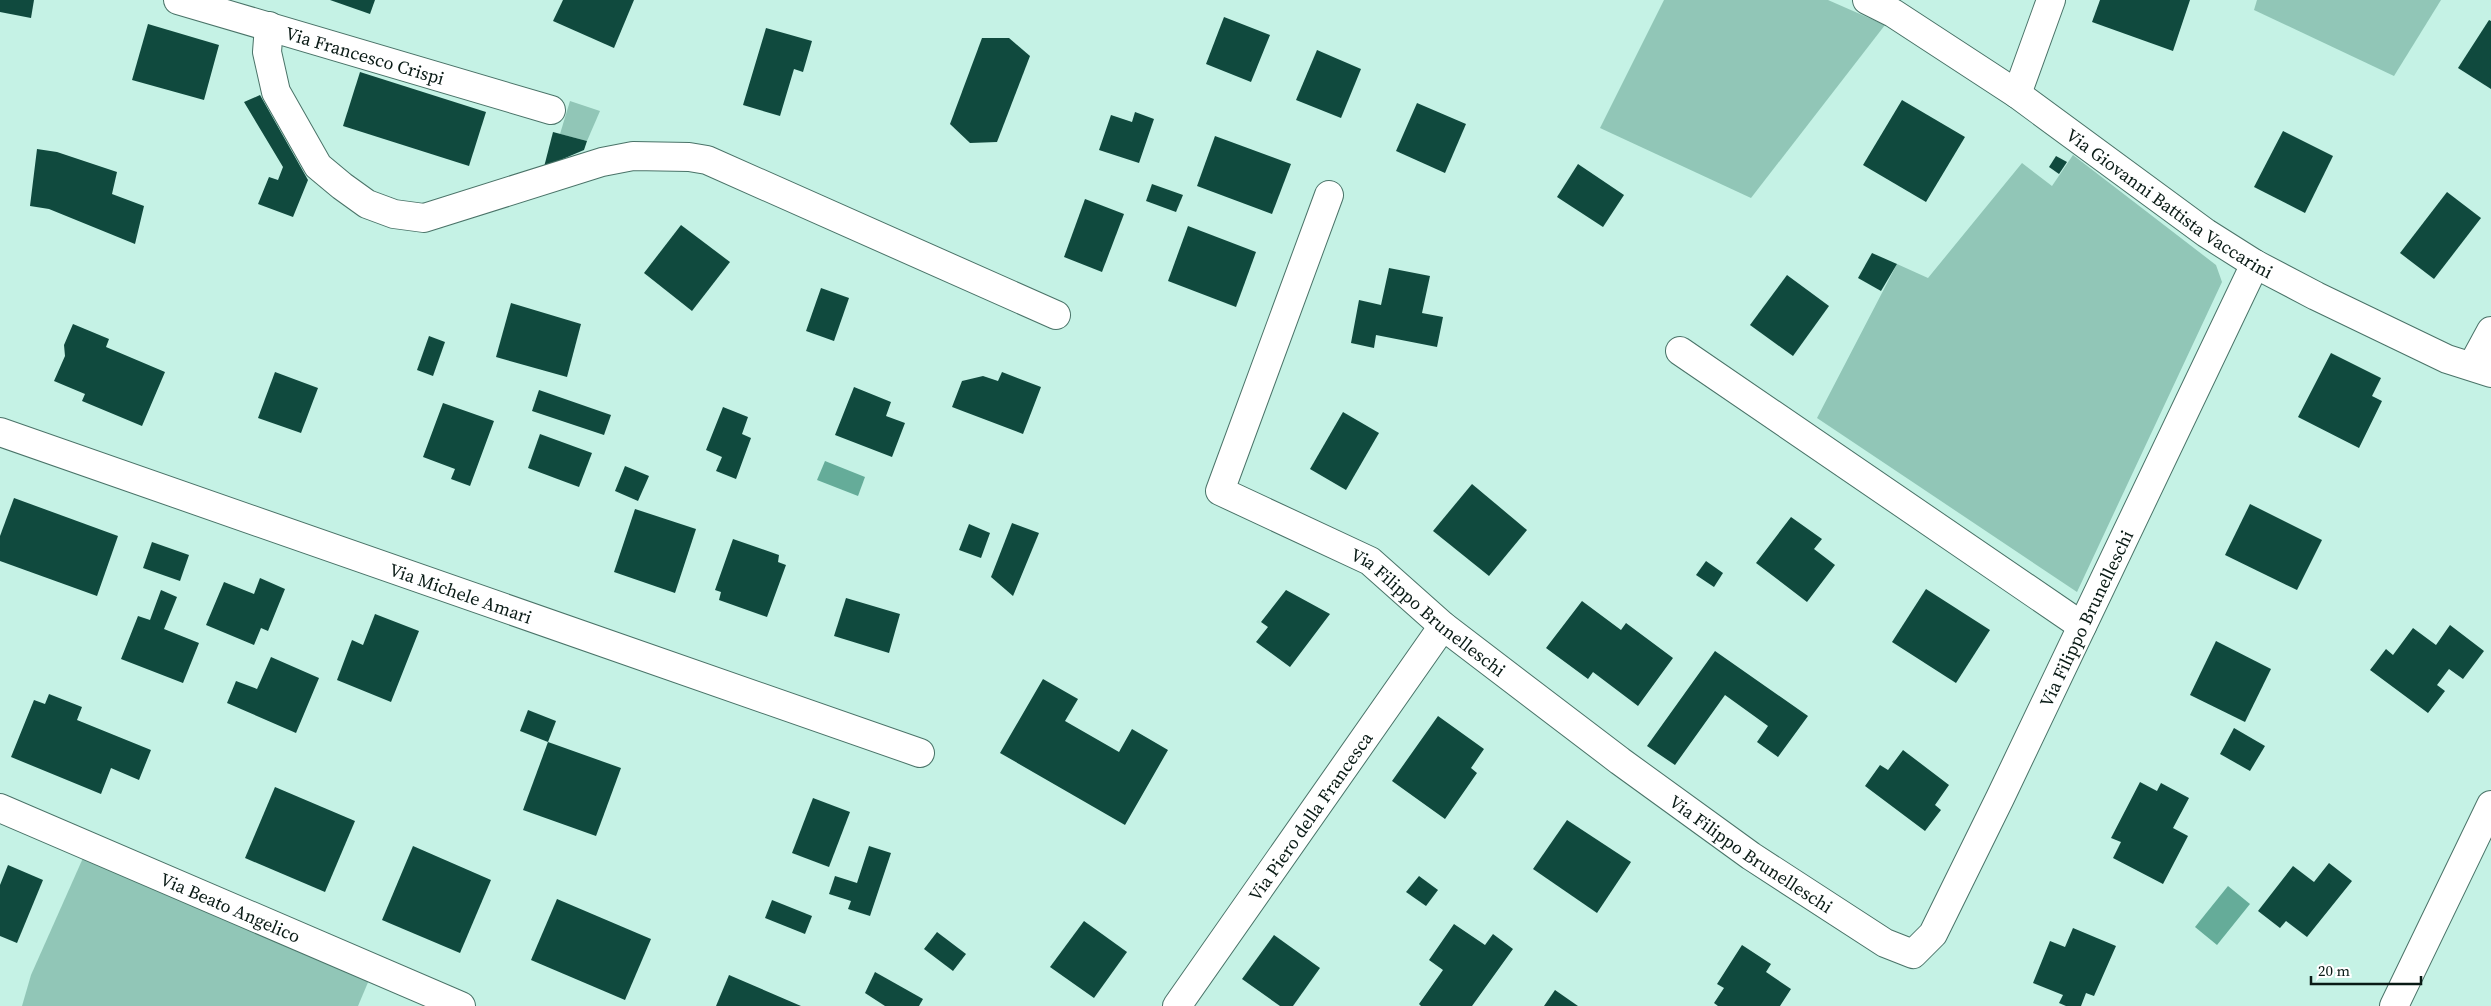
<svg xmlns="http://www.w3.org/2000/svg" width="2491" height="1006" font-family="'Source Serif 4',serif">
	<rect width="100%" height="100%" fill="#c5f2e5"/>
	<g fill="#91c6b7">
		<path d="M 1664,0 L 1828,0 L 1885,25 L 1751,198 L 1600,128 Z"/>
		<path d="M 2257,0 L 2441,0 L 2394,76 L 2254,10 Z"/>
		<path d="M 570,101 L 600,111 L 587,141 L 560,134 Z"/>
		<path d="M 2073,155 L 2216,265 L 2222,282 L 2077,592 L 1817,418 L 1897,264 L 1928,278 L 2022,163 L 2052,186 Z"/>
		<path d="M 83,858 L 369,980 L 358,1006 L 22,1006 L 31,975 Z"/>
	</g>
	<g fill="#65ac99">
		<path d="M 825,461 L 865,477 L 858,496 L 817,480 Z"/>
		<path d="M 2228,886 L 2250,904 L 2217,945 L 2195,927 Z"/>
	</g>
	<g fill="#104a3e">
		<path d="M 0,0 L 34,0 L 31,18 L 0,12 Z"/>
		<path d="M 330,0 L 375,0 L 370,14 Z"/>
		<path d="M 563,0 L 634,0 L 614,48 L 553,21 Z"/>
		<path d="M 2100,0 L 2190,0 L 2173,51 L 2092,22 Z"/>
		<path d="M 1224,17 L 1270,35 L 1251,82 L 1206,64 Z"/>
		<path d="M 2489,20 L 2491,21 L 2491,89 L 2458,68 Z"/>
		<path d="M 148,24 L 219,45 L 204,100 L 132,80 Z"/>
		<path d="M 766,28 L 812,41 L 803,72 L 794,69 L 780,116 L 743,105 Z"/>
		<path d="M 982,38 L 1009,38 L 1030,56 L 997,142 L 970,143 L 950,124 Z"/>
		<path d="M 1317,50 L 1361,69 L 1341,118 L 1296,100 Z"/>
		<path d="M 360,72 L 486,112 L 469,166 L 343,126 Z"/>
		<path d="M 260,95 L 308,180 L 293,217 L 258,204 L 269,177 L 278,180 L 283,167 L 244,102 Z"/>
		<path d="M 1902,100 L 1965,137 L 1926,202 L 1863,165 Z"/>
		<path d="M 1417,103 L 1466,124 L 1445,173 L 1396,151 Z"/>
		<path d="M 1135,112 L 1154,119 L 1139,163 L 1099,150 L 1111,115 L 1132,122 Z"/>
		<path d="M 2283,131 L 2333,156 L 2305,213 L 2254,187 Z"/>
		<path d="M 553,132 L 587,141 L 584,150 L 544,167 Z"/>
		<path d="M 1215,136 L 1291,164 L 1272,214 L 1197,186 Z"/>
		<path d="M 37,149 L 57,152 L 117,172 L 112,194 L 144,206 L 135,244 L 49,209 L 30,206 Z"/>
		<path d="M 2056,156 L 2067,162 L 2059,174 L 2049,167 Z"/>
		<path d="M 1578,164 L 1624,195 L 1603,227 L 1557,197 Z"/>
		<path d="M 1152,184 L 1183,195 L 1176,212 L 1146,201 Z"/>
		<path d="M 2447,192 L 2481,218 L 2434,279 L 2400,253 Z"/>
		<path d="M 1085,199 L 1124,214 L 1102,272 L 1064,257 Z"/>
		<path d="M 681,225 L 730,262 L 692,311 L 644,273 Z"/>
		<path d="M 1188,226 L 1256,252 L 1236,307 L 1168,281 Z"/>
		<path d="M 1872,253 L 1897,264 L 1881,291 L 1858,278 Z"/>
		<path d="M 1389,268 L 1430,276 L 1422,313 L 1443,317 L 1437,347 L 1376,335 L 1374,348 L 1351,343 L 1359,300 L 1381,305 Z"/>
		<path d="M 1787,275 L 1829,306 L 1793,356 L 1750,325 Z"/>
		<path d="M 821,288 L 849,298 L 834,341 L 806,331 Z"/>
		<path d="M 511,303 L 581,324 L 567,377 L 496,357 Z"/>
		<path d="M 73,324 L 109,339 L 106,347 L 165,372 L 142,426 L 82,401 L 85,394 L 54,381 L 65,356 L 64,345 Z"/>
		<path d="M 429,336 L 445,342 L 433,376 L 417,370 Z"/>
		<path d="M 2331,353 L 2381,378 L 2372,396 L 2382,401 L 2359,448 L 2298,417 Z"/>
		<path d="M 275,372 L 318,388 L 301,433 L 258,418 Z"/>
		<path d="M 1002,372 L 1041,387 L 1023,434 L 952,407 L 962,381 L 983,376 L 998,381 Z"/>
		<path d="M 854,387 L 891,402 L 886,416 L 905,423 L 892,457 L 835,435 Z"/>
		<path d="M 539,390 L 611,415 L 604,435 L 532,411 Z"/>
		<path d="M 443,403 L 494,421 L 470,486 L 451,479 L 455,469 L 423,457 Z"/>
		<path d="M 723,407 L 748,417 L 742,434 L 751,438 L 736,479 L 716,471 L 722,457 L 706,450 Z"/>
		<path d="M 1343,412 L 1379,433 L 1346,490 L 1310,469 Z"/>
		<path d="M 540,434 L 592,453 L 579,487 L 528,468 Z"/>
		<path d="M 625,466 L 649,476 L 638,501 L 615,491 Z"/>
		<path d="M 1472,484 L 1527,530 L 1489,576 L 1433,531 Z"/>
		<path d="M 14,498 L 118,536 L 97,596 L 0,561 L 0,536 Z"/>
		<path d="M 2250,504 L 2322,540 L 2297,590 L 2225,555 Z"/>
		<path d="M 635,509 L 696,529 L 675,593 L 614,572 Z"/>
		<path d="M 1791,517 L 1822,539 L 1814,549 L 1835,565 L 1807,602 L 1756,563 Z"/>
		<path d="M 1012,523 L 1039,533 L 1013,596 L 991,577 Z"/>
		<path d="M 969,524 L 990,533 L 981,558 L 959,550 Z"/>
		<path d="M 733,539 L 779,555 L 778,562 L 786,565 L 767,617 L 719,600 L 721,592 L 715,590 Z"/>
		<path d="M 152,542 L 189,555 L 180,581 L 143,568 Z"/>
		<path d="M 1706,561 L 1723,573 L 1714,587 L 1696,575 Z"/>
		<path d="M 260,578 L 285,589 L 268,631 L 261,628 L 254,645 L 206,625 L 224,582 L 254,594 Z"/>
		<path d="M 1926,589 L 1990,630 L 1956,683 L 1892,642 Z"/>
		<path d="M 161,590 L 177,597 L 164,629 L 199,643 L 183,683 L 121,659 L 138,616 L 150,620 Z"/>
		<path d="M 1286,590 L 1330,614 L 1290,667 L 1256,642 L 1268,627 L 1261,622 Z"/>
		<path d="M 846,598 L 900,614 L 889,653 L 834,636 Z"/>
		<path d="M 1582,601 L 1621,630 L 1626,623 L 1673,658 L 1638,706 L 1593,672 L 1588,679 L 1546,648 Z"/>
		<path d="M 375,614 L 419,631 L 391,702 L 337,680 L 352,640 L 363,645 Z"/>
		<path d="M 2450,625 L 2484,651 L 2463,679 L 2449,669 L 2437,685 L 2445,691 L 2428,713 L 2370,670 L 2386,649 L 2393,655 L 2413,628 L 2436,645 Z"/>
		<path d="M 2216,641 L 2271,669 L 2245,722 L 2190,695 Z"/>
		<path d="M 1715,651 L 1808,716 L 1778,757 L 1757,742 L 1768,726 L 1725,695 L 1675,765 L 1647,746 Z"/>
		<path d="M 271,657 L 319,678 L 296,733 L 227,703 L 236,681 L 257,689 Z"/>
		<path d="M 1043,679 L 1078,699 L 1065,721 L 1119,752 L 1132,729 L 1168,750 L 1125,825 L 1000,753 Z"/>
		<path d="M 49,694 L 82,707 L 77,720 L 151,750 L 139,780 L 111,768 L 101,794 L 11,757 L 34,700 L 45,704 Z"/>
		<path d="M 528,710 L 556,721 L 548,742 L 520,731 Z"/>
		<path d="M 1438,716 L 1484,749 L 1471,768 L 1477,773 L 1445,819 L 1392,781 Z"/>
		<path d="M 2234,728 L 2265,746 L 2250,771 L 2220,754 Z"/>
		<path d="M 548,742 L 621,768 L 596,836 L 523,810 Z"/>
		<path d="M 1903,750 L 1949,785 L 1935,805 L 1941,810 L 1925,831 L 1865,786 L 1880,765 L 1888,770 Z"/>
		<path d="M 2140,782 L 2157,791 L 2161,783 L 2189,798 L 2173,828 L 2188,836 L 2163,884 L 2113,858 L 2121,842 L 2111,838 Z"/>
		<path d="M 275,787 L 355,821 L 325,892 L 245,858 Z"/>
		<path d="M 813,798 L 850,812 L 829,867 L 792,853 Z"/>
		<path d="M 1567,820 L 1631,862 L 1597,913 L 1533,869 Z"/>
		<path d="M 413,846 L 491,880 L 460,953 L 382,920 Z"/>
		<path d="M 869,846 L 891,853 L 870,916 L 848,909 L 851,901 L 829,894 L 835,876 L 857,883 Z"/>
		<path d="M 2329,863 L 2352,881 L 2307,937 L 2286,921 L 2280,928 L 2258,911 L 2293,866 L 2314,882 Z"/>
		<path d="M 8,865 L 43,880 L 17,943 L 0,936 L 0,885 Z"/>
		<path d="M 1419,876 L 1438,890 L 1426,906 L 1406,892 Z"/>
		<path d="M 557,899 L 651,939 L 625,1000 L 531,960 Z"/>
		<path d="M 772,900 L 812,916 L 805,934 L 765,918 Z"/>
		<path d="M 1084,921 L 1127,952 L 1094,998 L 1050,967 Z"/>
		<path d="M 1454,924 L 1485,945 L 1493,934 L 1513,949 L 1472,1006 L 1421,1006 L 1419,1004 L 1443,970 L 1429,960 Z"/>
		<path d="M 2073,928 L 2116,946 L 2094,996 L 2086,993 L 2081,1006 L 2066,1006 L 2059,1003 L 2063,995 L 2033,983 L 2050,941 L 2065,947 Z"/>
		<path d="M 937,932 L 966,954 L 953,971 L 924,949 Z"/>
		<path d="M 1274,935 L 1320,968 L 1293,1006 L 1280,1006 L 1242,979 Z"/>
		<path d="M 1742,945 L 1771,964 L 1766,972 L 1791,989 L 1780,1006 L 1718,1006 L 1714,1003 L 1724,988 L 1717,984 Z"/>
		<path d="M 875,972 L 923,999 L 919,1006 L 885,1006 L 865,993 Z"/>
		<path d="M 729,975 L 801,1006 L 716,1006 Z"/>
		<path d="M 1555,990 L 1578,1006 L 1544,1006 Z"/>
	</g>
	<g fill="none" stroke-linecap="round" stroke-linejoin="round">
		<g stroke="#4a7368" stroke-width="30">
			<g id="street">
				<path id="s1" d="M 178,0 L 551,110"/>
				<path id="s2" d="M 1867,0 L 1893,13 L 2017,94 L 2206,233 L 2255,264 L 2316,296 L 2447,359 L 2491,373"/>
				<path d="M 269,26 L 267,52 L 276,92 L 318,166 L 342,186 L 367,204 L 394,214 L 424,218 L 602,162 L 633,156 L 689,157 L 707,160 L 1056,315"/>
				<path d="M 2017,94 L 2051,0"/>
				<path id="s3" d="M 1329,195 L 1220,491 L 1370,561 L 1443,626 L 1620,761 L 1751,856 L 1885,943 L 1913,954 L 1933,934 L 2000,798 L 2255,264"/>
				<path d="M 1680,351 L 2082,626"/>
				<path d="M 2472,366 L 2491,331"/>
				<path id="s4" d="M 0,432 L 920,753"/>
				<path id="s5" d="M 0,808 L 461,1006"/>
				<path id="s6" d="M 1177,1006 L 1443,626"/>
				<path d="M 2394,1006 L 2491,805"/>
			</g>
		</g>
		<use href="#street" stroke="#fff" stroke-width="28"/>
	</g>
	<g text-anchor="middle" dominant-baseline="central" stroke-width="5" stroke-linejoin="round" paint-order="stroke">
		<g font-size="18" fill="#091a15" stroke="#fff">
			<text stroke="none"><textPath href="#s1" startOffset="195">Via Francesco Crispi</textPath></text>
			<text stroke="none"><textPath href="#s2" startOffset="365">Via Giovanni Battista Vaccarini</textPath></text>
			<text stroke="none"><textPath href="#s4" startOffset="488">Via Michele Amari</textPath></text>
			<text stroke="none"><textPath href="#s3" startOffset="558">Via Filippo Brunelleschi</textPath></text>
			<text stroke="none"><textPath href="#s3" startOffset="1532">Via Filippo Brunelleschi</textPath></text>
			<text stroke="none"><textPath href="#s6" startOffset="232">Via Piero della Francesca</textPath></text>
			<text stroke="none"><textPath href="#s3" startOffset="962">Via Filippo Brunelleschi</textPath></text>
			<text stroke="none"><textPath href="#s5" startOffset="251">Via Beato Angelico</textPath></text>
		</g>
	</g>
	<path d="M2311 976v8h110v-8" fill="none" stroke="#091a15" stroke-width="2.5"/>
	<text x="2318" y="976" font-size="15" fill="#091a15" stroke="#ffffff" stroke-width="4" paint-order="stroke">20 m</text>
</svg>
